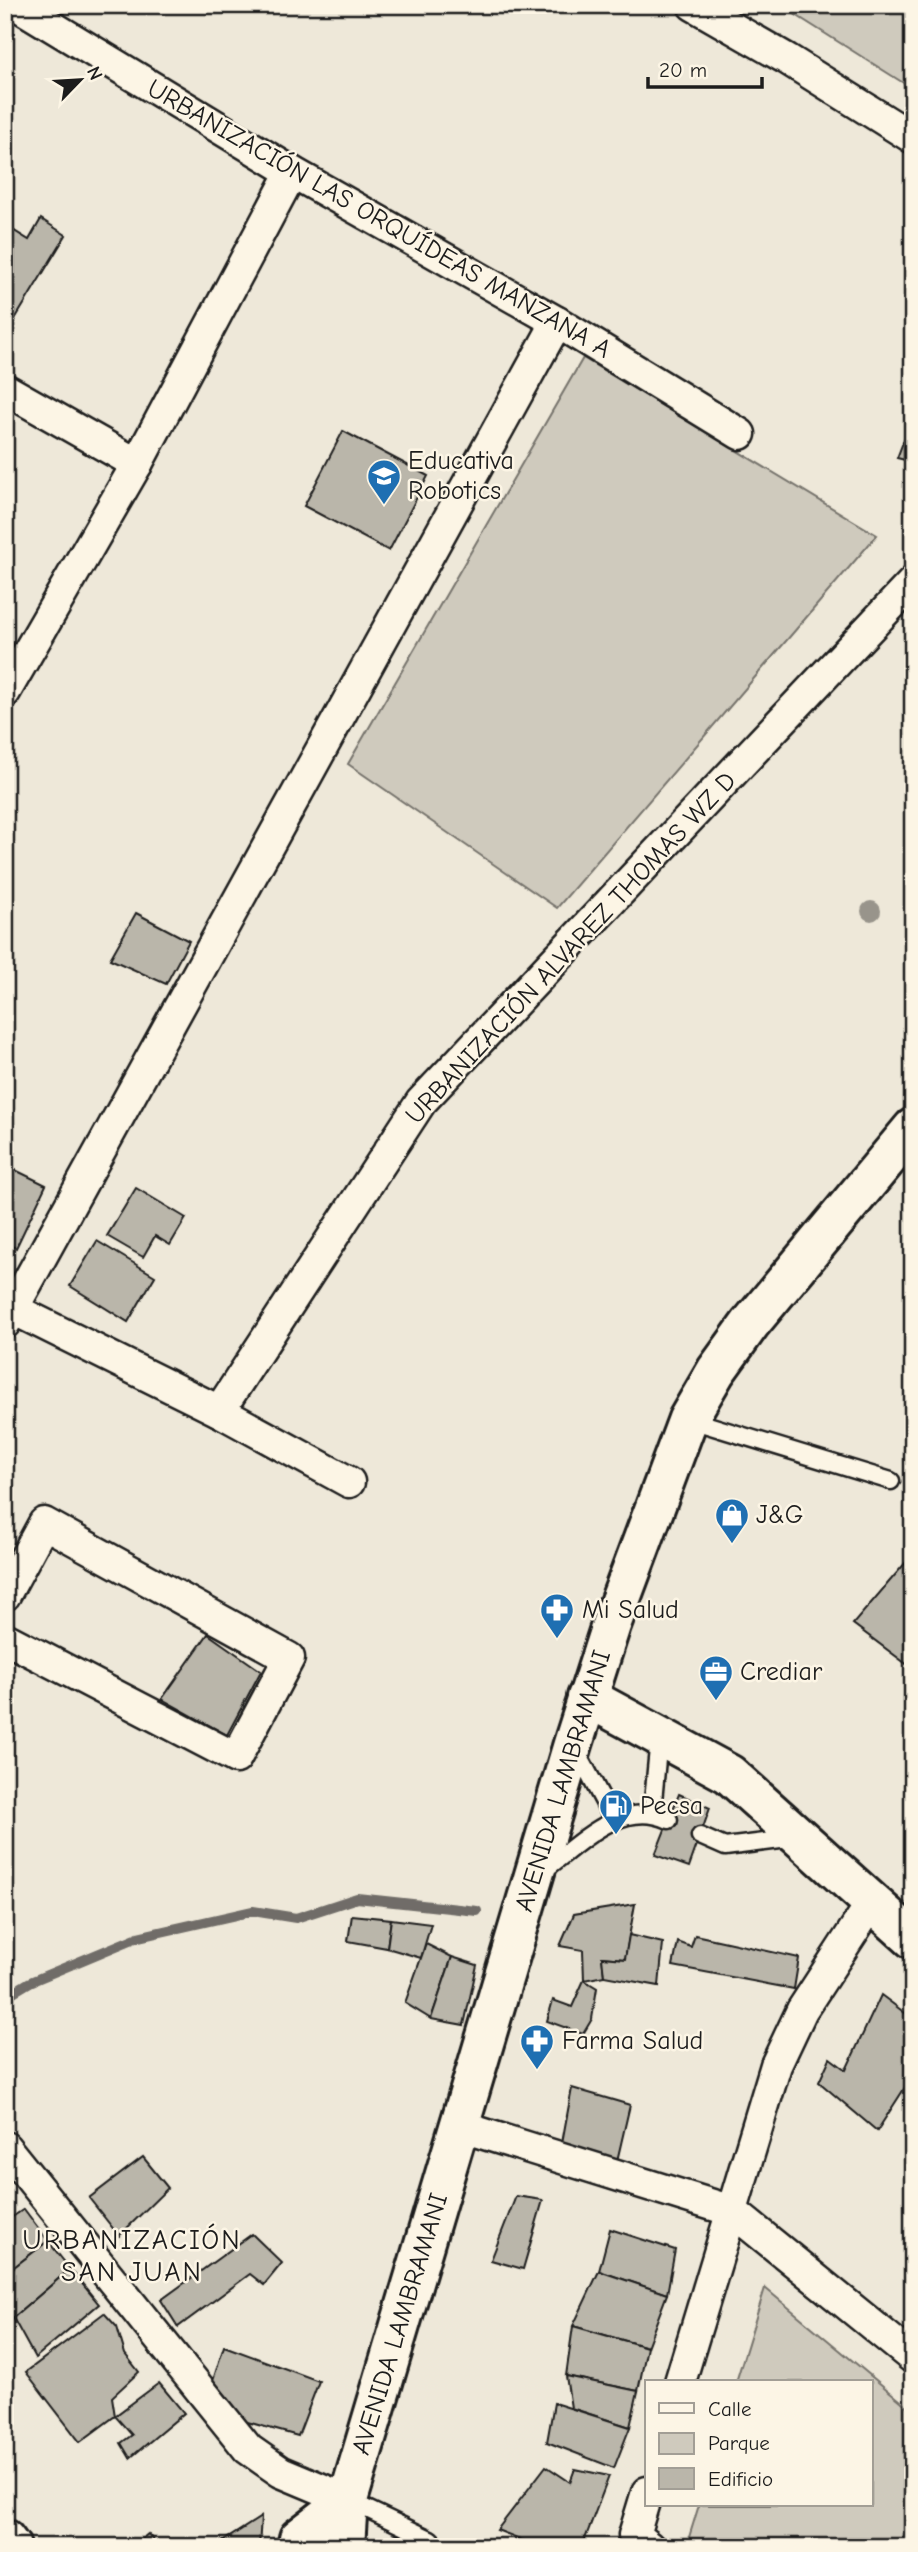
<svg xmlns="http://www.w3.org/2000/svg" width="918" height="2552" font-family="'Comic Neue',sans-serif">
	<rect width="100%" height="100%" fill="#eee8d9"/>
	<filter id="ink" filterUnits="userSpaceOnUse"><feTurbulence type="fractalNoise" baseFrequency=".0143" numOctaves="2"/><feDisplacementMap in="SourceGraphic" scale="14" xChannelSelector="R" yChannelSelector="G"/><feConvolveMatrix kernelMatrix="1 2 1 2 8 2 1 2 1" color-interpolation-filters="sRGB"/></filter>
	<g filter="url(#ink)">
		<g fill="#cfcabd" stroke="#76736c" stroke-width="2">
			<path d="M 780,5 L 913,5 L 913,89 Z"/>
			<path d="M 583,358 L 877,535 L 557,908 L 348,764 Z"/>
			<path d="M 765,2288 L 913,2411 L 913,2547 L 686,2547 L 699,2505 L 871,2505 L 871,2382 L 736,2382 Z"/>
		</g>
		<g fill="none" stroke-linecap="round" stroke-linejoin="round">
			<path stroke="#6f6c67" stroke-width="10" d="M 5,1997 L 30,1982 L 138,1937 L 253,1911 L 296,1918 L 357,1898 L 477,1911"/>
		</g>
		<g fill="#bab6aa" stroke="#1c1c1c" stroke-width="2">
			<path d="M 41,219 L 66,235 L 9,329 L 5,326 L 5,239 L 11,229 L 29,240 Z"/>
			<path d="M 913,416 L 913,462 L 897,458 Z"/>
			<path d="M 343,431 L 428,476 L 389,551 L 304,506 Z"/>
			<path d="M 136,913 L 189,941 L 166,984 L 110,959 Z"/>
			<path d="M 5,1165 L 46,1185 L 16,1248 L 5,1243 Z"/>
			<path d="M 136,1188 L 186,1218 L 170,1245 L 155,1236 L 143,1257 L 107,1236 Z"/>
			<path d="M 97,1241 L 155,1276 L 128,1322 L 70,1286 Z"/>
			<path d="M 913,1554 L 913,1669 L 853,1624 Z"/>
			<path d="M 208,1634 L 261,1671 L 227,1735 L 162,1699 Z"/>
			<path d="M 679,1794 L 710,1808 L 689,1867 L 655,1855 Z"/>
			<path d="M 635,1904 L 625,1959 L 602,1957 L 604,1976 L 584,1980 L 583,1950 L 560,1946 L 574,1914 Z"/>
			<path d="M 352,1915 L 391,1919 L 387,1948 L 348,1941 Z"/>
			<path d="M 391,1919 L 431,1924 L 421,1958 L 387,1948 Z"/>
			<path d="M 629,1935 L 663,1943 L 659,1986 L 604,1976 L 602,1957 L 625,1959 Z"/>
			<path d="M 695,1935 L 799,1958 L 794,1989 L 673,1966 L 678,1942 L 691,1947 Z"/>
			<path d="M 426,1944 L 452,1957 L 431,2019 L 405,2003 Z"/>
			<path d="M 452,1957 L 477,1965 L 464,2025 L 431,2019 Z"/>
			<path d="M 584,1980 L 597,1988 L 592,2019 L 583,2034 L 547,2021 L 553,2000 L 572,2007 Z"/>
			<path d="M 881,1995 L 913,2019 L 913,2075 L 877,2131 L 819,2082 L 830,2058 L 846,2070 Z"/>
			<path d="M 572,2088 L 630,2105 L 617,2161 L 562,2143 Z"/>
			<path d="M 143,2157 L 168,2188 L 119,2236 L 89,2198 Z"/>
			<path d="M 516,2196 L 543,2200 L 523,2269 L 491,2260 Z"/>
			<path d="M 24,2209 L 48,2241 L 5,2274 L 5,2222 Z"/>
			<path d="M 610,2229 L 675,2250 L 667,2294 L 599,2271 Z"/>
			<path d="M 252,2234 L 282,2263 L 264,2285 L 250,2274 L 178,2327 L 161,2300 Z"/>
			<path d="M 48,2241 L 70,2269 L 13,2318 L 5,2308 L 5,2274 Z"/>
			<path d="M 70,2269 L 99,2304 L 35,2358 L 13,2318 Z"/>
			<path d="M 599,2271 L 667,2294 L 647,2347 L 573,2326 Z"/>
			<path d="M 104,2313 L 117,2327 L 125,2354 L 139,2372 L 112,2397 L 115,2416 L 80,2442 L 26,2372 Z"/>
			<path d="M 573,2326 L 647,2347 L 638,2391 L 566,2376 Z"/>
			<path d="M 224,2346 L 319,2381 L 298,2436 L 240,2420 L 213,2380 Z"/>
			<path d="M 566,2376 L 638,2391 L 630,2427 L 571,2408 Z"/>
			<path d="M 159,2383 L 184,2413 L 130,2458 L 121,2443 L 132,2435 L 115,2416 Z"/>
			<path d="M 554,2403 L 630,2427 L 614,2468 L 547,2442 Z"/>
			<path d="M 546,2466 L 570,2482 L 575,2469 L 609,2476 L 582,2547 L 540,2547 L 497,2530 Z"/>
			<path d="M 261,2517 L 259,2547 L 214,2547 Z"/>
			<path d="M 148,2534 L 159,2547 L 132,2547 Z"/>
		</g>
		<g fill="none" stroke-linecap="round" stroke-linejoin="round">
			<g stroke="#1c1c1c" stroke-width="21">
				<g id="service">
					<path d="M 688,1419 L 891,1481"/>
					<path d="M 576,1750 L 613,1819"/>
					<path d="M 652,1812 L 659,1738"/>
					<path d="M 700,1836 L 725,1847 L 796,1838"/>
					<path d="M 543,1871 C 579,1844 621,1798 669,1820"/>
					<path d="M 348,2500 L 430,2539 L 438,2547"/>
				</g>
			</g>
			<g stroke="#1c1c1c" stroke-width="35">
				<g id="minor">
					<path d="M 17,5 L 292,172 L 557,322 L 740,434"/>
					<path d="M 693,5 L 787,59 L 913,138"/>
					<path d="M 5,389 L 137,464"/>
					<path d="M 5,692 L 137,464 L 292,172"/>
					<path d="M 5,1305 L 219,1411 L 349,1482"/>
					<path d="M 5,1323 L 557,322"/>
					<path d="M 219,1411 L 421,1102 L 913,582"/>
					<path d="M 5,1595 L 44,1523 L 289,1658 L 236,1758 L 5,1638"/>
					<path d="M 459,2126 L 732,2211 L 913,2358"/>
					<path d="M 5,2147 L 248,2449 L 281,2472 L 348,2500"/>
					<path d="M 680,2382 L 776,2065 L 802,2010 L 871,1904"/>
					<path d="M 647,2492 L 634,2535 L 649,2547"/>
				</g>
			</g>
			<g stroke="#1c1c1c" stroke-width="44">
				<path id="tertiary" d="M 587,1697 L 729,1774 L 913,1939"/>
			</g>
			<g stroke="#1c1c1c" stroke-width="44">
				<g id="secondary">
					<path d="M 297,2547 L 299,2538 L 348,2500"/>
					<path d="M 345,2547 L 348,2500 L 573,1744 L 611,1625 L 688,1419 L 716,1371 L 750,1324 L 913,1128"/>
				</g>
			</g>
			<g stroke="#1c1c1c" stroke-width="44">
				<path id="primary" d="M 5,2539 L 11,2547"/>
			</g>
			<use href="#service" stroke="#fcf5e5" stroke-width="16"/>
			<use href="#minor" stroke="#fcf5e5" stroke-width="30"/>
			<use href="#tertiary" stroke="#fcf5e5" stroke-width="38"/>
			<use href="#secondary" stroke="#fcf5e5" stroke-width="38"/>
			<use href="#primary" stroke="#fcf5e5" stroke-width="38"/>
		</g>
		<circle fill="#98948b" cx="871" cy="911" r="10"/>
	</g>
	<defs>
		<g id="school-pin" transform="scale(1.75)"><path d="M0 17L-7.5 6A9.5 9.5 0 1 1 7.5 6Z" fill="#1f6fb2" stroke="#fcf5e5"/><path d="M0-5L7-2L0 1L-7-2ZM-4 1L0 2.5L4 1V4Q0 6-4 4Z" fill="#fff"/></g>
		<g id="shop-pin" transform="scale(1.75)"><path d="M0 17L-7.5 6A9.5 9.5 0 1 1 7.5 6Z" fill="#1f6fb2" stroke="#fcf5e5"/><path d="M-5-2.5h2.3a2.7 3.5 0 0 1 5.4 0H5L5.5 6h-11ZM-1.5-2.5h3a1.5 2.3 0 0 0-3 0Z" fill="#fff"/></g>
		<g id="pharmacy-pin" transform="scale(1.75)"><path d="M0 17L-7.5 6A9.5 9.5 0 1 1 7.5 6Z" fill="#1f6fb2" stroke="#fcf5e5"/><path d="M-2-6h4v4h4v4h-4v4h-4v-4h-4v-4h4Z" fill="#fff"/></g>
		<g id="office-pin" transform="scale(1.75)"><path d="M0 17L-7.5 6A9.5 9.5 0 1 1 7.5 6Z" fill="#1f6fb2" stroke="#fcf5e5"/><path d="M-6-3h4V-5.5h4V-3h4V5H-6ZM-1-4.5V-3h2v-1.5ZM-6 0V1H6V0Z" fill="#fff"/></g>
		<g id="fuel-pin" transform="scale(1.75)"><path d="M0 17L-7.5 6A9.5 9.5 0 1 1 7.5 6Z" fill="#1f6fb2" stroke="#fcf5e5"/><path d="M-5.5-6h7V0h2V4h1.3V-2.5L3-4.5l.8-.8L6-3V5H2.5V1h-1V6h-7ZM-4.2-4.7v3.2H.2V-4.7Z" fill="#fff"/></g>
	</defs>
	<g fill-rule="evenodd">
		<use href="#school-pin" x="384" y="476"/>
		<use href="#shop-pin" x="732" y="1515"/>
		<use href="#pharmacy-pin" x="557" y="1610"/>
		<use href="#office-pin" x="716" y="1672"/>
		<use href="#fuel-pin" x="616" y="1806"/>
		<use href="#pharmacy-pin" x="537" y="2041"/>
	</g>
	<g text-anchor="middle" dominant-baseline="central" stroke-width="5" stroke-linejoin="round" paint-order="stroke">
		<g font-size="26" fill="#1c1c1c" stroke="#fcf5e5">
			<text transform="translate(379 219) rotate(30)">URBANIZACIÓN LAS ORQUÍDEAS MANZANA A</text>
			<text transform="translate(571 948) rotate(-47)">URBANIZACIÓN ALVAREZ THOMAS WZ D</text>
			<text transform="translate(563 1781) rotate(-73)">AVENIDA LAMBRAMANI</text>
			<text transform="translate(400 2324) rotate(-73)">AVENIDA LAMBRAMANI</text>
		</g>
		<g font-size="26" fill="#1c1c1c" stroke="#fcf5e5" text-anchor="start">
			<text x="408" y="461">Educativa<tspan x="408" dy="30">Robotics</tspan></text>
			<text x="756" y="1515">J&amp;G</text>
			<text x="582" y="1610">Mi Salud</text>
			<text x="740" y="1672">Crediar</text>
			<text x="640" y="1806">Pecsa</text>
			<text x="562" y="2041">Farma Salud</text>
		</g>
		<g font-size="28" letter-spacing="2" fill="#1c1c1c" stroke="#fcf5e5">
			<text x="132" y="2240">URBANIZACIÓN<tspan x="132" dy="32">SAN JUAN</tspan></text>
		</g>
	</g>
	<rect width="918" height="2552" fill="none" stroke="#fcf5e5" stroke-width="28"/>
	<rect x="14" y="14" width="890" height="2524" fill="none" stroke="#1c1c1c" stroke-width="2.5" filter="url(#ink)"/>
	<rect x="645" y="2380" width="228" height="126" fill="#fcf5e5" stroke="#a29e95" stroke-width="2"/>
	<rect x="659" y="2403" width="35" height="10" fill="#fcf5e5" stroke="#a29e95" stroke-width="2"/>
	<text x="708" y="2416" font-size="21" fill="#1c1c1c">Calle</text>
	<rect x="659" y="2433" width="35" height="21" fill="#cfcabd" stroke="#a29e95" stroke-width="2"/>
	<text x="708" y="2450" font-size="21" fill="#1c1c1c">Parque</text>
	<rect x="659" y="2468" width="35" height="21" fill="#bab6aa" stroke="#a29e95" stroke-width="2"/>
	<text x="708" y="2486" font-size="21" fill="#1c1c1c">Edificio</text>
	<g transform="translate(80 80) rotate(65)" stroke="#fcf5e5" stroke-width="5" paint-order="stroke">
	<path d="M0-5L12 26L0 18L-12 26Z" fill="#1c1c1c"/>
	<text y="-10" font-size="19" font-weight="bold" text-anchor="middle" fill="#1c1c1c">N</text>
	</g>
	<path d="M648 77v10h114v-10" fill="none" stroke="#1c1c1c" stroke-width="3.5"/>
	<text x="659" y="77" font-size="21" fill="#1c1c1c" stroke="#fcf5e5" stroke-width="5" paint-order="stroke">20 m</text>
</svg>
